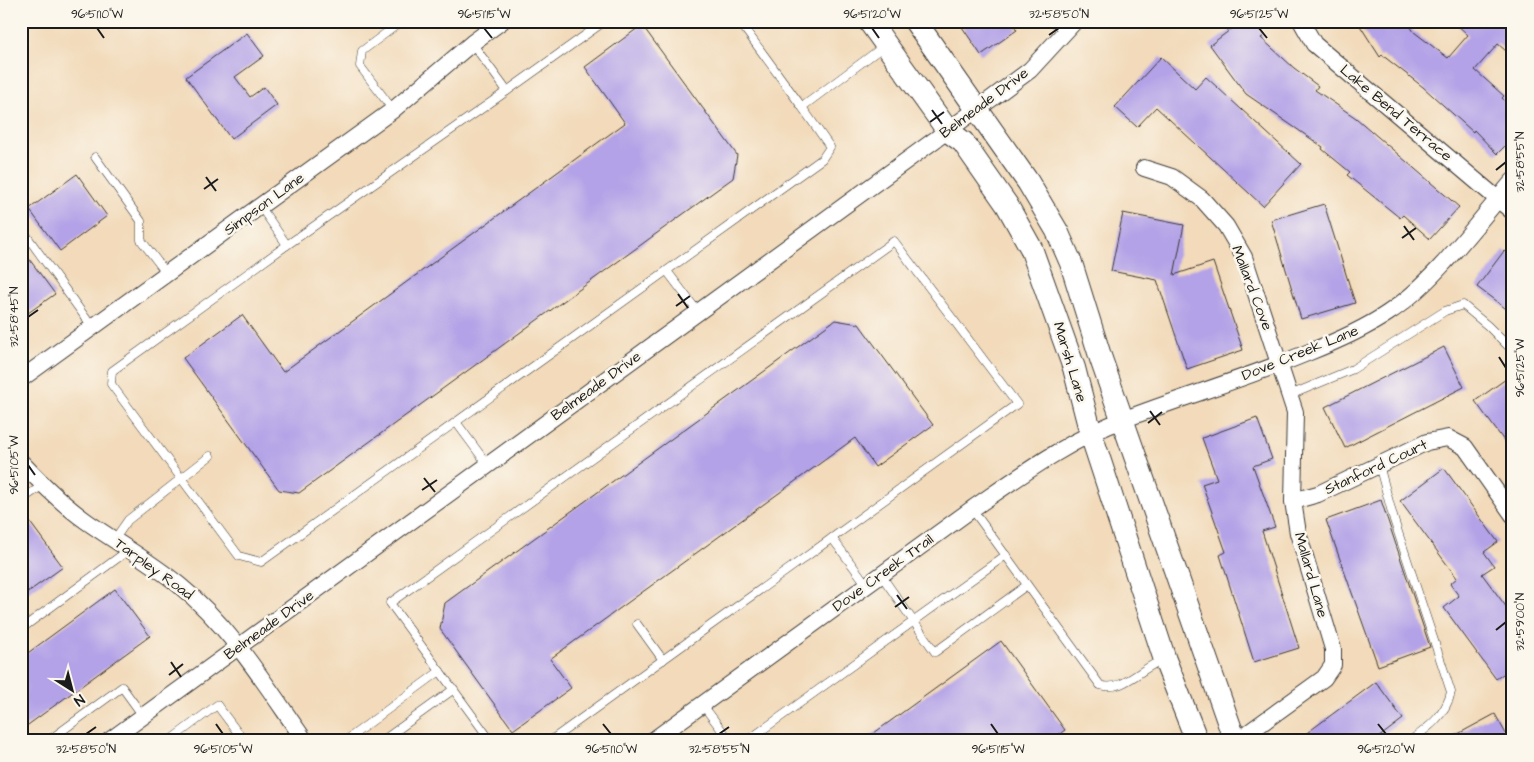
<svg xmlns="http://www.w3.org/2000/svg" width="1534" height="762" font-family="'Architects Daughter',sans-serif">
	<rect width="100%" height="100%" fill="#fbf7ec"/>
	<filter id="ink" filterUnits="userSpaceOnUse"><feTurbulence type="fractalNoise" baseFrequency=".02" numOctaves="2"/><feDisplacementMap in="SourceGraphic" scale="10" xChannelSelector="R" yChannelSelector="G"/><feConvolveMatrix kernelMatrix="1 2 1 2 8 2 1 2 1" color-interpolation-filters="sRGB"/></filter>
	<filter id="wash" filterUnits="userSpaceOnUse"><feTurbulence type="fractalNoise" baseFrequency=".0096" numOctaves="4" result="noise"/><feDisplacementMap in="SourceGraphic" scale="20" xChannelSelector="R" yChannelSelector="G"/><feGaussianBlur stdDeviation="1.12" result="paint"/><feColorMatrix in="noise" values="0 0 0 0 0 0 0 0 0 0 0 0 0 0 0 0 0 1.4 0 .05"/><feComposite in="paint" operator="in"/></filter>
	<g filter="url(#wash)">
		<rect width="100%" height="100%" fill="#f2daba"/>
		<g id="blocks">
			<g fill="#b3a2e7">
				<path d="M 958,21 L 1011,21 L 1017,30 L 981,55 Z"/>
				<path d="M 1242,21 L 1253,21 L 1264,36 L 1261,38 L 1294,68 L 1318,86 L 1315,90 L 1356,118 L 1459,207 L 1430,239 L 1403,215 L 1400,218 L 1347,175 L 1350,172 L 1322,149 L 1323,147 L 1246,94 L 1210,45 Z"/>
				<path d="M 1357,21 L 1407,21 L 1414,32 L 1448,58 L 1468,35 L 1453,21 L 1513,21 L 1513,57 L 1498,44 L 1475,70 L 1504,96 L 1502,98 L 1513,109 L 1513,138 L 1497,154 L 1474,130 L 1473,132 L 1423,87 L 1382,55 L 1380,57 Z"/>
				<path d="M 642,25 L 737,155 L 733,178 L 299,493 L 279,490 L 183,358 L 242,315 L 283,372 L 625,123 L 585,67 Z"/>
				<path d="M 247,33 L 264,56 L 235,77 L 250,97 L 264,87 L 277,105 L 231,139 L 186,77 Z"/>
				<path d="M 1161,57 L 1195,89 L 1206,77 L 1301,164 L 1263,206 L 1156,107 L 1137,127 L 1115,107 Z"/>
				<path d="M 77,174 L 107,216 L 60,251 L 29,209 Z"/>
				<path d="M 1324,204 L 1355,303 L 1301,319 L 1271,220 Z"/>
				<path d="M 1123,213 L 1184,225 L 1174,275 L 1213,262 L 1243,350 L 1187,369 L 1157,280 L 1111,271 Z"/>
				<path d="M 21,248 L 55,294 L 21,318 Z"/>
				<path d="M 1504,251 L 1513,257 L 1513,314 L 1477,287 Z"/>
				<path d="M 835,320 L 859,324 L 933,425 L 875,467 L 855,438 L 550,659 L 571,688 L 513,730 L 440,629 L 445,603 Z"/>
				<path d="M 1444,347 L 1464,387 L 1345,448 L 1325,407 Z"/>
				<path d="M 1513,374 L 1513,453 L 1475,401 Z"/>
				<path d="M 1257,418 L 1272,459 L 1253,466 L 1275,527 L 1262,531 L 1299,648 L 1254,662 L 1220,555 L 1226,552 L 1202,484 L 1217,479 L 1202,438 Z"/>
				<path d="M 1444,468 L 1498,542 L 1484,552 L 1494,566 L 1482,574 L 1513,616 L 1513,667 L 1496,679 L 1444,608 L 1459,596 L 1450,584 L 1457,578 L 1400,501 Z"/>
				<path d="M 1381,500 L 1430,647 L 1378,666 L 1326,520 Z"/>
				<path d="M 21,510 L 63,567 L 21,597 Z"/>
				<path d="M 115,589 L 150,636 L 21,730 L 21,658 Z"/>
				<path d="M 1001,641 L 1065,730 L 1050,741 L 863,741 Z"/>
				<path d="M 1376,682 L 1403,719 L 1374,741 L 1296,741 Z"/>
				<path d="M 1495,714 L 1510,741 L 1445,741 Z"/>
			</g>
		</g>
	</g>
	<g filter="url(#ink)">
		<use href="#blocks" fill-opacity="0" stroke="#3c3834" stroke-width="1"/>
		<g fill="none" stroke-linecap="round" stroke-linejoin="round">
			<g stroke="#3c3834" stroke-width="9">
				<g id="lane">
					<path d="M 739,21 L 802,107"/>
					<path d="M 1052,21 L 1067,32"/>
					<path d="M 472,43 L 507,91 L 287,245 L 112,371 L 111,384 L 239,556 L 261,562 L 822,159 L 830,147 L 802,107 L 884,46"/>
					<path d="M 507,91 L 605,21"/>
					<path d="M 393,110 L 360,66 L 362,51 L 402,21"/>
					<path d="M 95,157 L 141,221 L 141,240 L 167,274"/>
					<path d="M 260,206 L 287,245"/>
					<path d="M 21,228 L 93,328"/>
					<path d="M 667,271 L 698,312"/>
					<path d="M 1290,395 L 1353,369 L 1445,311 L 1463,305 L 1488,326 L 1513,351"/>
					<path d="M 456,422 L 487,464"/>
					<path d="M 1379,465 L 1394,520 L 1451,692 C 1446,715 1428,728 1410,741"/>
					<path d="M 21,500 L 43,485"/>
					<path d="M 972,509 L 1100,685 C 1123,693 1141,667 1163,660"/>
					<path d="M 114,540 L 128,520 L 210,456"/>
					<path d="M 881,575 L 935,652 L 1027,585"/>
					<path d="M 637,624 L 663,660"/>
					<path d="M 21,629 L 130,549"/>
					<path d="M 702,704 L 730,741"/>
					<path d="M 1254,728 L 1263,741"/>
					<path d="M 48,741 L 122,687 L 143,716"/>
					<path d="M 169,741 L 217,705 L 244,741"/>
					<path d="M 345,741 L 440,671"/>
					<path d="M 382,741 L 454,689"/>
					<path d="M 491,741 L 390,603 L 894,241 L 1017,404 L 832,538"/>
					<path d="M 550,741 L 832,538 L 867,585"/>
					<path d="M 747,741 L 1006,555"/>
				</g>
			</g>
			<g stroke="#3c3834" stroke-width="18">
				<g id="street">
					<path d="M 1301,21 L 1314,44 L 1513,212"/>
					<path d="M 1144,168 L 1172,177 L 1202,199 L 1226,226 L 1244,257 L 1295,412 L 1293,501 L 1298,533 L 1333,649 L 1333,665 L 1324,678 L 1237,741"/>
					<path d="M 21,379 L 393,110 L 472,43 L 502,21"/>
					<path d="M 21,462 C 41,483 62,504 86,521 C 117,543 150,561 179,585 C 231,627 267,687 305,741"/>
					<path d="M 1293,501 L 1318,494 L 1427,442 L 1448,438 L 1465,447 L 1513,515"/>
					<path d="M 109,741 L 991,99 L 1030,70 L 1075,21"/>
					<path d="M 652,741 L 972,509 C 1020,476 1070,439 1125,419 C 1185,396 1247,378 1307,353 C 1335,342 1363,330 1388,313 C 1434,283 1477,223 1513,181"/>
				</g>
			</g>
			<g stroke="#3c3834" stroke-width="24">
				<g id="secondary">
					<path d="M 869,21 L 948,131 L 963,142 L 1007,205 L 1031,248 L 1074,368 L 1091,434 L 1165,660 L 1197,741"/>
					<path d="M 915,21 L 1028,182 L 1057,231 L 1071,263 L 1101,359 L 1235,741"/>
				</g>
			</g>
			<use href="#lane" stroke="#fff" stroke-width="8"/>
			<use href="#street" stroke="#fff" stroke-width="16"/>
			<use href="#secondary" stroke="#fff" stroke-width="22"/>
		</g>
	</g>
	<path fill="none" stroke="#1c1c1c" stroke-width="2" d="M 97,28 L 104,38M 484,28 L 492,38M 872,28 L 879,38M 1259,28 L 1267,38M 1049,35 L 1059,28M 932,110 L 942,124M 930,122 L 944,112M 1496,170 L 1506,162M 206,177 L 216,191M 204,189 L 218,179M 1404,226 L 1414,240M 1402,238 L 1416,228M 678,294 L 688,308M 676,306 L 690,296M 28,317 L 38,310M 1499,357 L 1506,368M 1150,411 L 1160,425M 1148,423 L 1162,412M 28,465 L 35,475M 424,478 L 435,492M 422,490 L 437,480M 897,595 L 907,609M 895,607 L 909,597M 1496,630 L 1506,622M 171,662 L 181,677M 169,675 L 183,664M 216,724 L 223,734M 603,724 L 611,734M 991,724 L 998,734M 1378,724 L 1386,734M 86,734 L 96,727M 719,734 L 729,727"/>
	<g text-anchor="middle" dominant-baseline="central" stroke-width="5" stroke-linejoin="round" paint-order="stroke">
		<g font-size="15" fill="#1c1c1c" stroke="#fbf7ec">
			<text transform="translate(984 103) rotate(-37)">Belmeade Drive</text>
			<text transform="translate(1396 113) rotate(40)">Lake Bend Terrace</text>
			<text transform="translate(264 204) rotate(-36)">Simpson Lane</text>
			<text transform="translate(1252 288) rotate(69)">Mallard Cove</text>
			<text transform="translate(1300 353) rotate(-22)">Dove Creek Lane</text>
			<text transform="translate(1070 362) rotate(73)">Marsh Lane</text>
			<text transform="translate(596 386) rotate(-36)">Belmeade Drive</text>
			<text transform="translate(1376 467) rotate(-25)">Stanford Court</text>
			<text transform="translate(154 569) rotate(36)">Tarpley Road</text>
			<text transform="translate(883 573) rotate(-36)">Dove Creek Trail</text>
			<text transform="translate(1311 575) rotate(74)">Mallard Lane</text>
			<text transform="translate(269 625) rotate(-36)">Belmeade Drive</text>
		</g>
	</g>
	<rect width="1534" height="762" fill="none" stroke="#fbf7ec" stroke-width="55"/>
	<g transform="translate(72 690) rotate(144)" stroke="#fbf7ec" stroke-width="4" paint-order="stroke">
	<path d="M0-4L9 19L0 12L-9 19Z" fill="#1c1c1c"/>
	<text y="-8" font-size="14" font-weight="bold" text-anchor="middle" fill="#1c1c1c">N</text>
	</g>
	<rect x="28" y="28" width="1478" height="706" fill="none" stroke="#1c1c1c" stroke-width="2"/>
	<g font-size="12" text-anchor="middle" fill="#1c1c1c">
		<text x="97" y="18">96°51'10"W</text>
		<text x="484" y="18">96°51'15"W</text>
		<text x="872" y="18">96°51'20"W</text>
		<text x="1059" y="18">32°58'50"N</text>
		<text x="1259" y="18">96°51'25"W</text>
		<text transform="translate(1520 162) rotate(-90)" y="4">32°58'55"N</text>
		<text transform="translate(14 317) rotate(-90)" y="4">32°58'45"N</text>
		<text transform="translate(1520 368) rotate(-90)" y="4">96°51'25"W</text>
		<text transform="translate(14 465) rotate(-90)" y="4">96°51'05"W</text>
		<text transform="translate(1520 622) rotate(-90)" y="4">32°59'00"N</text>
		<text x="86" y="753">32°58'50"N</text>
		<text x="223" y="753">96°51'05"W</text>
		<text x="611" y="753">96°51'10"W</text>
		<text x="719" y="753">32°58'55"N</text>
		<text x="998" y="753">96°51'15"W</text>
		<text x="1386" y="753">96°51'20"W</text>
	</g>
</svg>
